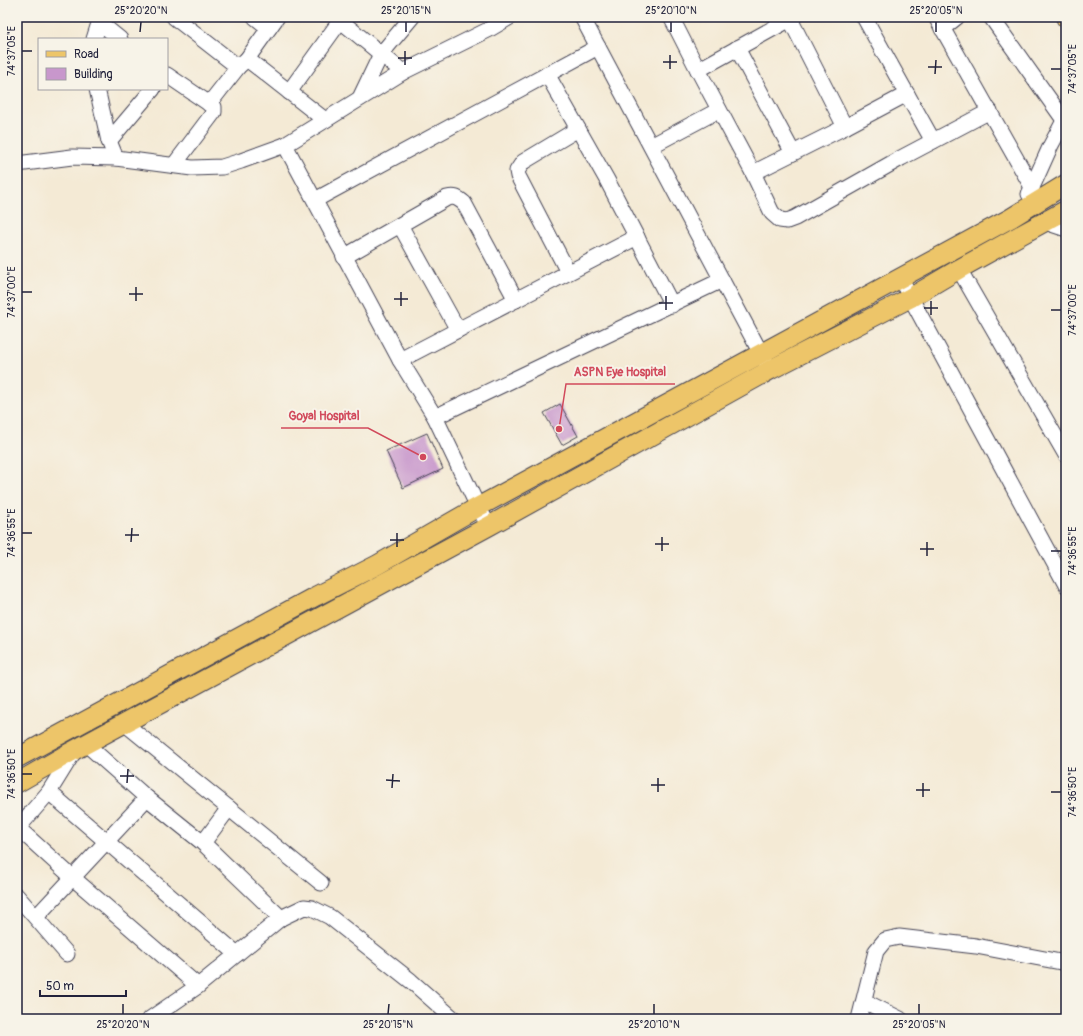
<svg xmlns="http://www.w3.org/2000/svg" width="1083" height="1036" font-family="Pangolin,sans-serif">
	<rect width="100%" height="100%" fill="#f7f3e8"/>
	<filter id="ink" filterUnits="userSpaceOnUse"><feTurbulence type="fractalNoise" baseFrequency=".025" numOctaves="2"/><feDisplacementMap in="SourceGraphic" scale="8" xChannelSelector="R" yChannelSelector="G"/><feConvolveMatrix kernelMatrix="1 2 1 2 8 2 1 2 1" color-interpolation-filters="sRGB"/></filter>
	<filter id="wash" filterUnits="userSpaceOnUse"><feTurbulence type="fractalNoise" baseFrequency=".012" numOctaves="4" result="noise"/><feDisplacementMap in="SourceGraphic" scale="16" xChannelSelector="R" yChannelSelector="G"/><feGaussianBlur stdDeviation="0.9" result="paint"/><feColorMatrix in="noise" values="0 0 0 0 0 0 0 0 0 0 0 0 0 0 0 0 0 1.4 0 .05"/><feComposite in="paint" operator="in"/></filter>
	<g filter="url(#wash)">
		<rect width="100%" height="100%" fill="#f4ead5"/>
		<g id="blocks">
			<g fill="#c897cc">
				<path d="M 560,404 L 578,436 L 562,445 L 544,413 Z"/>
				<path d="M 427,433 L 443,469 L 403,488 L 386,451 Z"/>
			</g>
		</g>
	</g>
	<g filter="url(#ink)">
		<use href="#blocks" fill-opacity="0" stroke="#424052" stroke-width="1"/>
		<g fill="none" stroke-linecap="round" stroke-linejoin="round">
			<g stroke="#424052" stroke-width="17">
				<g id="minor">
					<path d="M 174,17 L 238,67"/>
					<path d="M 255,17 L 269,28"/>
					<path d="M 336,17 L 403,72"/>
					<path d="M 582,17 L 766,363"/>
					<path d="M 671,17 L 698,70 L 753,173 L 772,213 L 780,220 L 787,221 L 795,218 L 901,158 L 990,111"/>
					<path d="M 864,17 L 933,141"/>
					<path d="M 936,17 L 1032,187"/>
					<path d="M 991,17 L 1064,120"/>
					<path d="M 790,19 L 845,127"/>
					<path d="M 99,22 L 120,39"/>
					<path d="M 942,29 L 957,17"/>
					<path d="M 94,39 L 101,17"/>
					<path d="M 737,48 L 793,153"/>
					<path d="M 247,59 L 325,120"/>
					<path d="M 698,70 L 794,17"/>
					<path d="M 547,74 L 607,180 L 672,305"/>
					<path d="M 167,75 L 214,107 L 214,112 L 174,165"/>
					<path d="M 97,89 L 109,141 L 116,158"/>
					<path d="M 289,92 L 343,17"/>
					<path d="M 360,98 L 381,54 L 412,17"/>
					<path d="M 209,104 L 238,67 L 247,59 L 277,17"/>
					<path d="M 109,141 L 153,89"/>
					<path d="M 285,145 L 400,360 L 435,417 L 478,507 L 489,526"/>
					<path d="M 651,146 L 719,110"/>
					<path d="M 17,164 L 72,157 L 116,158 L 192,168 L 222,167 L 241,161 L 285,145 L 403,72 L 488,30 L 510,17"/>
					<path d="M 753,173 L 845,127 L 907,94"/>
					<path d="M 1029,194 L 1051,145 L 1066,117"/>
					<path d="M 315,200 L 598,47"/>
					<path d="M 1045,222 L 1066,229"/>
					<path d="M 400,225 L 458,330"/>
					<path d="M 344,257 L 447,198 C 455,196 458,198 464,203 L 516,300"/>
					<path d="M 959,269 L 1066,455"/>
					<path d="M 568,272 L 518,176 L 517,171 L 523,162 L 578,129"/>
					<path d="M 900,278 L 1066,585"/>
					<path d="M 400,360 L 637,237"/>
					<path d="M 435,417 L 722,280"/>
					<path d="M 124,723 L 321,883"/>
					<path d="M 86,744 L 147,798 L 203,843 L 281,918"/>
					<path d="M 49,792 L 237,954"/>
					<path d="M 18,828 L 73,878 L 198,986"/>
					<path d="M 17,829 L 49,792 L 75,750"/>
					<path d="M 203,843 L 229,808"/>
					<path d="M 17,896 L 67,954"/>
					<path d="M 36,917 L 147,798"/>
					<path d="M 864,1001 L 900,1019"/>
					<path d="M 150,1019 L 198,986 L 281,918 L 304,907 L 312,908 L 330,917 L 411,981 L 454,1019"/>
					<path d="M 859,1019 L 876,951 L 885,940 L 899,937 L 976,946 L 1066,963"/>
				</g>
			</g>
			<g stroke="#424052" stroke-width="21">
				<g id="major">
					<path d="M 1066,17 L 1066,18"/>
					<path d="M 17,758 L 316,596 L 377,565 L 478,507 L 1011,218 L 1066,184"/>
					<path d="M 17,783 L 71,752 L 489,526 L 770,370 L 910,298 L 959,269 L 1066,210"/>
				</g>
			</g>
			<use href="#minor" stroke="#fff" stroke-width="15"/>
			<use href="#major" stroke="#edc569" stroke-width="19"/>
		</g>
	</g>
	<path fill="none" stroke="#22223b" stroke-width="1.5" d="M 140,32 L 141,22M 406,32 L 406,22M 671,32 L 671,22M 936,32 L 936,22M 22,51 L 32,51M 398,58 L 412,58M 663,62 L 677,62M 405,65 L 405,51M 928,67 L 942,67M 670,69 L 670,55M 1051,69 L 1061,69M 935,74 L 936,60M 22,292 L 32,292M 129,294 L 143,294M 394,299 L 408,299M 136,301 L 136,287M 659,303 L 673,303M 401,306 L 401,292M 924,308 L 938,308M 666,310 L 666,296M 1051,310 L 1061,310M 931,315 L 931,301M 22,533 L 32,533M 125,535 L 139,535M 390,540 L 404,540M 131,542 L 132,528M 655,544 L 669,544M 397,547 L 397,533M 920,549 L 934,549M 662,551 L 662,537M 1051,551 L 1061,551M 927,556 L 927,542M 22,774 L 32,774M 120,776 L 134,776M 386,780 L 400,781M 127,783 L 128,769M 651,785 L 665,785M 392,788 L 393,774M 916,790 L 930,790M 658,792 L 658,778M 1051,792 L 1061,792M 923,797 L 923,783M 123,1014 L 123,1004M 388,1014 L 389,1004M 654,1014 L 654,1004M 919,1014 L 919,1004"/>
	<path fill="none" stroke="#d1495b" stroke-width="1.5" d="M559 429L566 384H675M423 457L368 428H281"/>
	<g fill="#d1495b" stroke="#f7f3e8" stroke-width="1.5">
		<circle cx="559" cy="429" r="4"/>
		<circle cx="423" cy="457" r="4"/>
	</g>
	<g font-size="12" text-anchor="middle" font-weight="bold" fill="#d1495b" stroke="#f7f3e8" stroke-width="4" stroke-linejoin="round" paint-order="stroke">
		<text x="620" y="376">ASPN Eye Hospital</text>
		<text x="324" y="420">Goyal Hospital</text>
	</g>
	<rect width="1083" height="1036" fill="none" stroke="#f7f3e8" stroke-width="44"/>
	<rect x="38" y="38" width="130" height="52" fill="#f7f3e8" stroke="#a29fa3"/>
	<rect x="46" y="51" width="20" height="6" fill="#edc569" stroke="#a29fa3"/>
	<text x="74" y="58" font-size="12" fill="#22223b">Road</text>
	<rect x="46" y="68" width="20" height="12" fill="#c897cc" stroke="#a29fa3"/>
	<text x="74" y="78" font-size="12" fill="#22223b">Building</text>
	<path d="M40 990v6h86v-6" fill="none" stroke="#22223b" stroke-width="2"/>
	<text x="46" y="990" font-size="12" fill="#22223b" stroke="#f7f3e8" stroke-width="3" paint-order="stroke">50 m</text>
	<rect x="22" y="22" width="1039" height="992" fill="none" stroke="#22223b" stroke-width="1.5"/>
	<g font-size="10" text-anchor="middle" fill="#22223b">
		<text x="141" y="14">25°20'20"N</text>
		<text x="406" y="14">25°20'15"N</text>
		<text x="671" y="14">25°20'10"N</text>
		<text x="936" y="14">25°20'05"N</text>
		<text transform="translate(11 51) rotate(-90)" y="4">74°37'05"E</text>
		<text transform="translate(1072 69) rotate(-90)" y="4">74°37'05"E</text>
		<text transform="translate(11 292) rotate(-90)" y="4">74°37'00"E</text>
		<text transform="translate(1072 310) rotate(-90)" y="4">74°37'00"E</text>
		<text transform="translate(11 533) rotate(-90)" y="4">74°36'55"E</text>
		<text transform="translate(1072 551) rotate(-90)" y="4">74°36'55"E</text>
		<text transform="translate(11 774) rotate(-90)" y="4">74°36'50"E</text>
		<text transform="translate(1072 792) rotate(-90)" y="4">74°36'50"E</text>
		<text x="123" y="1028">25°20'20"N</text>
		<text x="388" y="1028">25°20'15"N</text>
		<text x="654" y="1028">25°20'10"N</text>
		<text x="919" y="1028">25°20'05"N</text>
	</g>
</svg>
